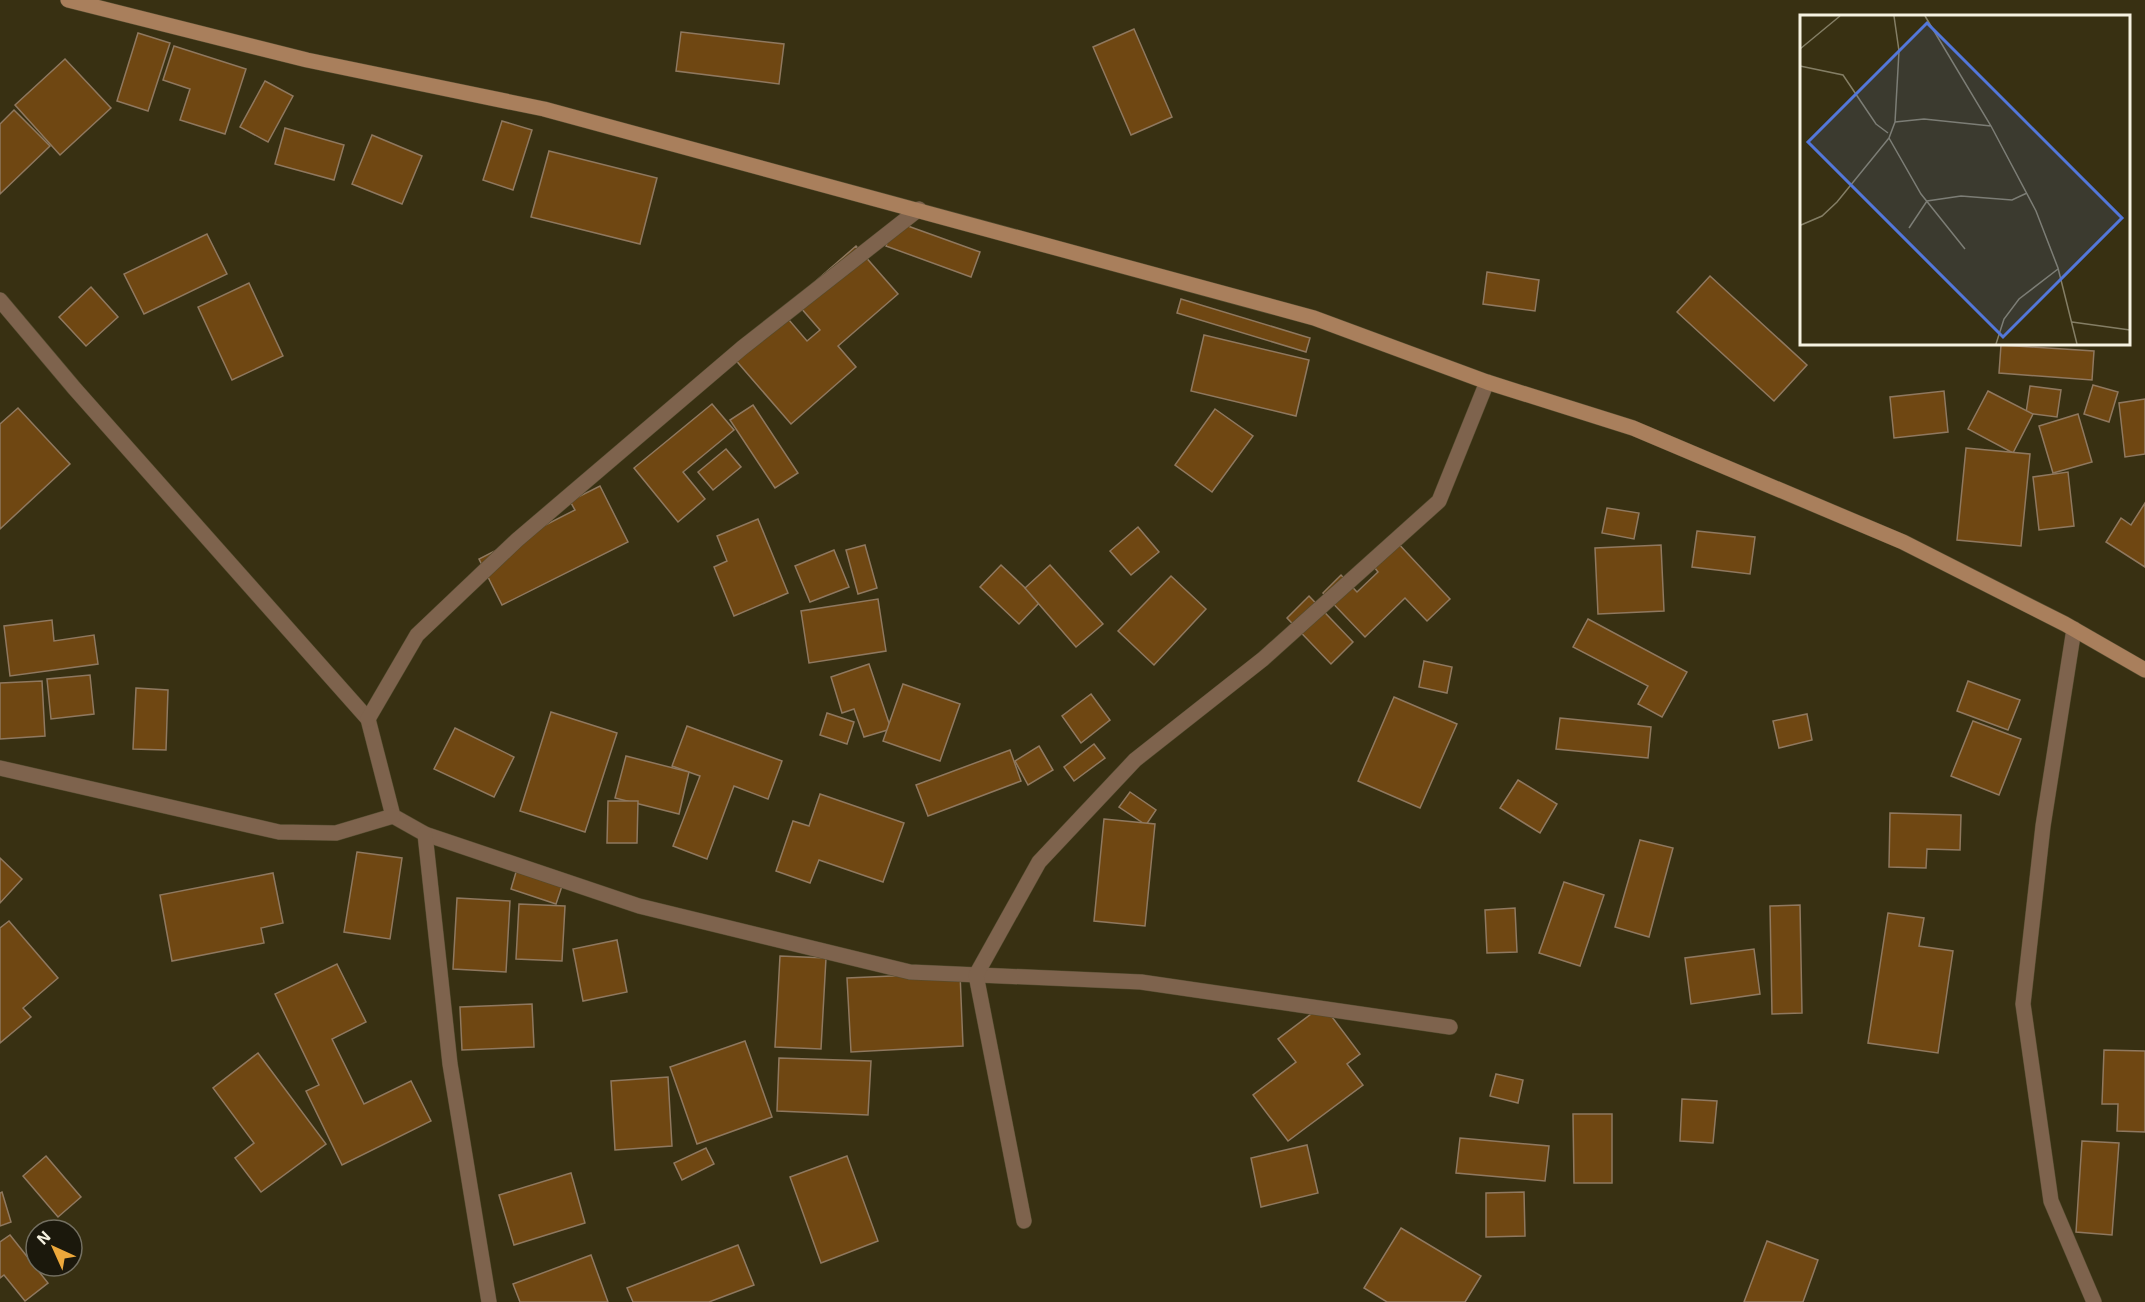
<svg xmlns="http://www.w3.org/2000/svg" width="2145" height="1302" font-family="'Exo 2',sans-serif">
	<rect width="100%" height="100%" fill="#383012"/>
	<g fill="#6f4712" stroke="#8f785f" stroke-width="1.5">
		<path d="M 1134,29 L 1172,117 L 1131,135 L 1093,47 Z"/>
		<path d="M 681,32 L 784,44 L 779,84 L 676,71 Z"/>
		<path d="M 138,33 L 170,43 L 148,111 L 117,101 Z"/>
		<path d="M 174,46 L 246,69 L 225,134 L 180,120 L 190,89 L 163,80 Z"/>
		<path d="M 65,59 L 111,108 L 60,155 L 15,105 Z"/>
		<path d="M 265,81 L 293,96 L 268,142 L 240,127 Z"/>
		<path d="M 14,110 L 50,146 L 0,194 L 0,124 Z"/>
		<path d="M 502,121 L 532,130 L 513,190 L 483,180 Z"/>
		<path d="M 285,128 L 344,145 L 334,180 L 275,164 Z"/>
		<path d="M 372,135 L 422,156 L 402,204 L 352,184 Z"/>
		<path d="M 549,151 L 657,178 L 640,244 L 531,217 Z"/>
		<path d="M 894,221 L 980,252 L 971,277 L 886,246 Z"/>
		<path d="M 207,234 L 227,274 L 144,314 L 124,274 Z"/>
		<path d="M 856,246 L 898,294 L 838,346 L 856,367 L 791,424 L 733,357 L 783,313 L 807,341 L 820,330 L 794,300 Z"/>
		<path d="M 1487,272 L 1539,280 L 1535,311 L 1483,304 Z"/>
		<path d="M 1710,276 L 1807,365 L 1774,401 L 1677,312 Z"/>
		<path d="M 249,283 L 283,356 L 232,380 L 198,307 Z"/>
		<path d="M 91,287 L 118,317 L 86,346 L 59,317 Z"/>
		<path d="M 1181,299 L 1310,338 L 1306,352 L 1177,313 Z"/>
		<path d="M 1204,335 L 1309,360 L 1296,416 L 1191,391 Z"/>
		<path d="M 2001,345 L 2094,351 L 2092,380 L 1999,373 Z"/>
		<path d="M 2093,385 L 2118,392 L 2109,422 L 2084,414 Z"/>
		<path d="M 2030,386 L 2061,390 L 2057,417 L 2026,413 Z"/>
		<path d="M 1944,391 L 1948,432 L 1894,438 L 1890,397 Z"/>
		<path d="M 1988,391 L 2033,414 L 2013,453 L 1968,429 Z"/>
		<path d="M 2145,399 L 2145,454 L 2125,457 L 2119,403 Z"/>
		<path d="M 712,404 L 734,430 L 683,472 L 705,499 L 678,522 L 634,468 Z"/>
		<path d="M 753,405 L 798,473 L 775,488 L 730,420 Z"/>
		<path d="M 18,408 L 70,464 L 0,529 L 0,424 Z"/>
		<path d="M 1215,409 L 1253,436 L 1212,492 L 1175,465 Z"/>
		<path d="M 2078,414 L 2092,462 L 2053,473 L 2039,426 Z"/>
		<path d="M 1966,448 L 2030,454 L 2021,546 L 1957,540 Z"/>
		<path d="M 726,449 L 741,467 L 713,490 L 698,472 Z"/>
		<path d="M 2068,472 L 2074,526 L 2039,530 L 2033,477 Z"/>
		<path d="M 600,486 L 628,542 L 502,605 L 479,559 L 575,510 L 570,501 Z"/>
		<path d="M 2145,503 L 2145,567 L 2106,542 L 2121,518 L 2131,525 Z"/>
		<path d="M 1607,508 L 1639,513 L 1634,539 L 1602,533 Z"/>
		<path d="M 758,519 L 788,593 L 734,616 L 714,567 L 727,561 L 717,536 Z"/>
		<path d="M 1138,527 L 1159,552 L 1131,575 L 1110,551 Z"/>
		<path d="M 1697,531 L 1755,537 L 1750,574 L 1692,567 Z"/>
		<path d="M 1395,540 L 1450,599 L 1427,621 L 1405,598 L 1365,637 L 1323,593 L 1341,575 L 1357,592 L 1378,572 L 1371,563 Z"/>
		<path d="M 865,545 L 877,588 L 858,594 L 846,550 Z"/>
		<path d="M 1661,545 L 1664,611 L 1598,614 L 1595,548 Z"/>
		<path d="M 834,550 L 849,587 L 810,602 L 795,566 Z"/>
		<path d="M 1001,565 L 1040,602 L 1019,624 L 980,587 Z"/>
		<path d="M 1050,565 L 1103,624 L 1076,647 L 1025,588 Z"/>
		<path d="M 1171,576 L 1206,609 L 1154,665 L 1118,631 Z"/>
		<path d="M 1309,596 L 1353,642 L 1331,664 L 1287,618 Z"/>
		<path d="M 878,599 L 886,651 L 809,663 L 801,611 Z"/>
		<path d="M 1588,619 L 1687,672 L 1662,717 L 1638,704 L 1648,686 L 1573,647 Z"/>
		<path d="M 52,620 L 54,641 L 94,635 L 98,664 L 10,676 L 4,626 Z"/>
		<path d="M 1424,661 L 1452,667 L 1447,693 L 1419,687 Z"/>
		<path d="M 869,664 L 891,729 L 864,737 L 854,709 L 842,713 L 831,677 Z"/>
		<path d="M 90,675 L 94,714 L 51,719 L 47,679 Z"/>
		<path d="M 42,681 L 45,736 L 0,739 L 0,683 Z"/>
		<path d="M 1968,681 L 2020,700 L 2008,730 L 1957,711 Z"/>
		<path d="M 903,684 L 960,704 L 940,761 L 883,741 Z"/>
		<path d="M 136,688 L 168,690 L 166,750 L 133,749 Z"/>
		<path d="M 1091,694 L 1110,720 L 1081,743 L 1062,716 Z"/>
		<path d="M 1394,697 L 1457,724 L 1420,808 L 1358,781 Z"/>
		<path d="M 551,712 L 617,733 L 585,832 L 520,811 Z"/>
		<path d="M 827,713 L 854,722 L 847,744 L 820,735 Z"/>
		<path d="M 1807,714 L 1812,740 L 1779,748 L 1773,721 Z"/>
		<path d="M 1560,718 L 1651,727 L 1648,758 L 1556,749 Z"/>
		<path d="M 1973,721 L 2021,739 L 1999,795 L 1951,776 Z"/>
		<path d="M 687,726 L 782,761 L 768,799 L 734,786 L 707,859 L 673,846 L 700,776 L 672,766 Z"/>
		<path d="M 455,728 L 514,757 L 494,797 L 434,769 Z"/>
		<path d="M 1094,744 L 1105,758 L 1074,781 L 1064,767 Z"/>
		<path d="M 1039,746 L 1053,770 L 1028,785 L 1015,761 Z"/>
		<path d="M 1010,750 L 1021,781 L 928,816 L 916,785 Z"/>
		<path d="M 626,756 L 689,772 L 679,814 L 615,798 Z"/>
		<path d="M 1518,780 L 1557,804 L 1540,833 L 1500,808 Z"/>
		<path d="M 1130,792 L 1156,810 L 1146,825 L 1119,807 Z"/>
		<path d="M 820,794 L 904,823 L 883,882 L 819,860 L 810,883 L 776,871 L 793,821 L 809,826 Z"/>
		<path d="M 608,801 L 638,801 L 637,843 L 607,843 Z"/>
		<path d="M 1890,813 L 1961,815 L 1960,850 L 1927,849 L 1926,868 L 1889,867 Z"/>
		<path d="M 1104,819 L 1155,824 L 1145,926 L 1094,921 Z"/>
		<path d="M 1640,840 L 1673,848 L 1649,937 L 1615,927 Z"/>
		<path d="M 357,852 L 402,858 L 390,939 L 344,932 Z"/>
		<path d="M 0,858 L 22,879 L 0,903 Z"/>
		<path d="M 519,862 L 565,877 L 556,904 L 511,889 Z"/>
		<path d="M 273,873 L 283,923 L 261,928 L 264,943 L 172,961 L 160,895 Z"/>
		<path d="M 1564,882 L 1604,895 L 1580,966 L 1539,953 Z"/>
		<path d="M 457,898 L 510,901 L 506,972 L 453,969 Z"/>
		<path d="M 519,904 L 565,906 L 562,961 L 516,959 Z"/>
		<path d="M 1800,905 L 1802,1013 L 1772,1014 L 1770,906 Z"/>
		<path d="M 1515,908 L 1517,952 L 1487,953 L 1485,910 Z"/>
		<path d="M 1888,913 L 1924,918 L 1919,946 L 1953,951 L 1938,1053 L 1868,1043 Z"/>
		<path d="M 9,921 L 58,978 L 23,1008 L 31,1017 L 0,1043 L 0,928 Z"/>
		<path d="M 617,940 L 627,992 L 583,1001 L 573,949 Z"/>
		<path d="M 1754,949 L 1760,994 L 1691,1004 L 1685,958 Z"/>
		<path d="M 780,956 L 826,958 L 821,1049 L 775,1047 Z"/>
		<path d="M 337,964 L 366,1022 L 332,1039 L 364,1104 L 411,1081 L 431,1121 L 342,1165 L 306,1091 L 319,1085 L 275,994 Z"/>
		<path d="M 960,973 L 963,1046 L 851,1052 L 847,978 Z"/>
		<path d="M 532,1004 L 534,1047 L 462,1050 L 460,1007 Z"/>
		<path d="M 1323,1005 L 1360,1054 L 1347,1064 L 1363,1085 L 1288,1141 L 1253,1095 L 1296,1062 L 1278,1039 Z"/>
		<path d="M 745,1041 L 772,1117 L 697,1144 L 670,1067 Z"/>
		<path d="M 2104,1050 L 2145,1051 L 2145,1132 L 2117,1131 L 2118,1104 L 2102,1104 Z"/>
		<path d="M 258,1053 L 326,1144 L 261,1192 L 235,1158 L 254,1143 L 213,1088 Z"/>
		<path d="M 779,1058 L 871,1061 L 868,1115 L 777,1111 Z"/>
		<path d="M 1496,1074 L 1523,1080 L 1518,1103 L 1490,1096 Z"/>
		<path d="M 668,1077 L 672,1146 L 615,1150 L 611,1081 Z"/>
		<path d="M 1682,1099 L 1717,1101 L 1713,1143 L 1680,1141 Z"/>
		<path d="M 1573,1114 L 1612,1114 L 1612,1183 L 1574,1183 Z"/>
		<path d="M 1460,1138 L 1549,1146 L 1545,1181 L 1456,1173 Z"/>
		<path d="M 2082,1141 L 2119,1143 L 2112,1235 L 2076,1232 Z"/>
		<path d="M 1307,1145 L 1318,1193 L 1261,1207 L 1251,1158 Z"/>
		<path d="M 706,1148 L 714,1164 L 682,1180 L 674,1163 Z"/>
		<path d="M 46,1156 L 81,1197 L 58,1217 L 23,1176 Z"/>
		<path d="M 847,1156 L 878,1241 L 821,1263 L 790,1177 Z"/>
		<path d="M 571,1173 L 585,1223 L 514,1245 L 499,1195 Z"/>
		<path d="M 2,1192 L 11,1222 L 0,1226 L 0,1193 Z"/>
		<path d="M 1524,1192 L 1525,1236 L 1486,1237 L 1486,1193 Z"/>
		<path d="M 1401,1228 L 1481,1276 L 1465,1302 L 1387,1302 L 1364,1288 Z"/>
		<path d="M 10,1235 L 48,1283 L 25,1301 L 4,1275 L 0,1278 L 0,1242 Z"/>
		<path d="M 1767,1241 L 1818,1260 L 1803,1302 L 1744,1302 Z"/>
		<path d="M 738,1245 L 754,1285 L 709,1302 L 633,1302 L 627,1288 Z"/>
		<path d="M 591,1255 L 608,1302 L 520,1302 L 513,1284 Z"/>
	</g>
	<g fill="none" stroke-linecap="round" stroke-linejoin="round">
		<g stroke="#534b2f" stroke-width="16">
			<g id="street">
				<path d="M 0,300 L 75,389 L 368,719 L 393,816 L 425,834 L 639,906 L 910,972 L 1141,982 L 1450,1027"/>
				<path d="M 2074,629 L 2043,826 L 2023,1004 L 2051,1201 L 2094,1302"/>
				<path d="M 368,719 L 417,635 L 517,540 L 742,348 L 919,209"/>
				<path d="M 0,768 L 279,832 L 336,833 L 393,816"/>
				<path d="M 425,834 L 450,1064 L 489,1302"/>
				<path d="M 1024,1221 L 976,975 L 1039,862 L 1135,760 L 1263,659 L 1439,501 L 1487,382"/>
			</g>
		</g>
		<g stroke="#534b2f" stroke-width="16">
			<path id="secondary" d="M 68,0 L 307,60 L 544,109 L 1314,318 L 1487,382 L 1633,428 L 1903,542 L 2065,624 L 2145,670"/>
		</g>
		<use href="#street" stroke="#7e634d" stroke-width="15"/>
		<use href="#secondary" stroke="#a97f5c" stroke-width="15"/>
	</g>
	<g transform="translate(1800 15)">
		<rect width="330" height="330" fill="#383012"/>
		<path fill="none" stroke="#847e65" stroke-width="1.5" d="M 94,1 L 99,36 L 95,107 L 89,123 L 121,179 L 165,234M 125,1 L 191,111 L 236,196 L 258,253 L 277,329M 0,34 L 40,1M 0,51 L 43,60 L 76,109 L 88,118M 95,107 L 124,104 L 191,111M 0,175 L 0,218M 1,210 L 22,201 L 37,187 L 89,123M 109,213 L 127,186 L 161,181 L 212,185 L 227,178M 272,307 L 330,315M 196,329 L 204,304 L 219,284 L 258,254"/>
		<path fill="#5377da" fill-opacity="0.15" stroke="#5377da" stroke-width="3" d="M 127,8 L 322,203 L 203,322 L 8,127 Z"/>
		<rect width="330" height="330" fill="none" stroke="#f6f2e1" stroke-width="3"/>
	</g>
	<g transform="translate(54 1248) rotate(315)"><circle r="28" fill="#1b180c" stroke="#736f61" stroke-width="1.5"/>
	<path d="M0-4.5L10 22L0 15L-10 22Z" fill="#eda83b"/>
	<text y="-9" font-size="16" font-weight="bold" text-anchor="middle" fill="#f6f2e1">N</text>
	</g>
</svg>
